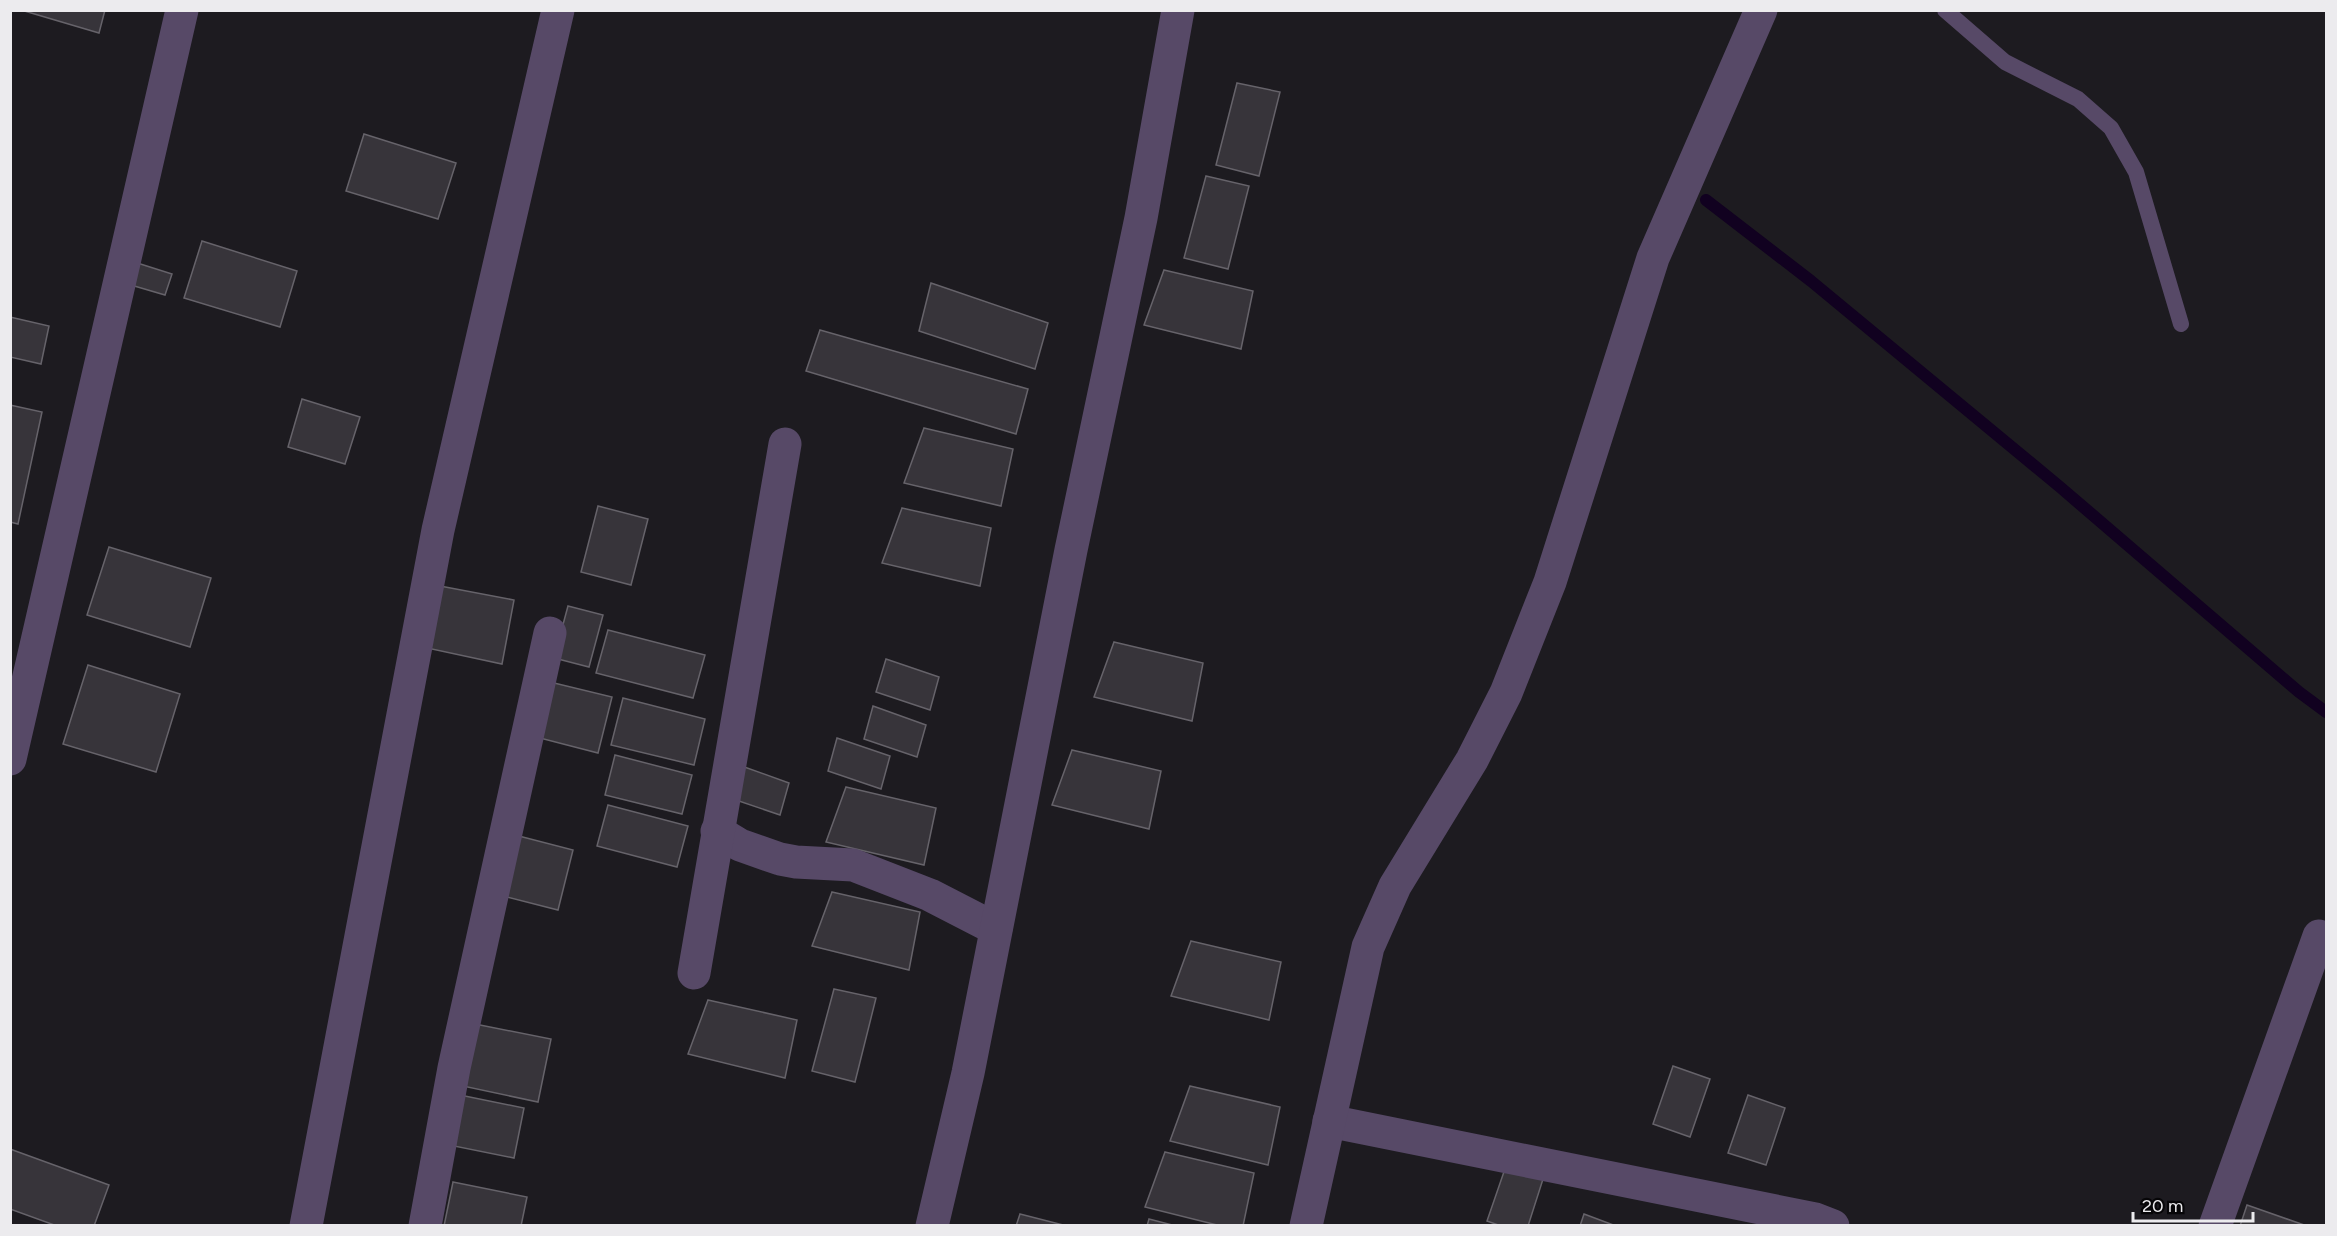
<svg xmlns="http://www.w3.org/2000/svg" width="2337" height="1236" font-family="Figtree,sans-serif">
	<rect width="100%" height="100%" fill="#1d1b20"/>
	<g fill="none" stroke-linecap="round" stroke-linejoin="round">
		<path stroke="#110120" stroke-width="12" d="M 1706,200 L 1811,281 L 2060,487 L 2299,692 L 2326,712"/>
	</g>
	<g fill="#37343a" stroke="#66636a" stroke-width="1.5">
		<path d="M 21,10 L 105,10 L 99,33 Z"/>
		<path d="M 1237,83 L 1280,92 L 1259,176 L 1216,165 Z"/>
		<path d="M 364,134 L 456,163 L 438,219 L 346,191 Z"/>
		<path d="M 1206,176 L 1249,186 L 1228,269 L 1184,258 Z"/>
		<path d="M 202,241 L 297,271 L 280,327 L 184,298 Z"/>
		<path d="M 131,261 L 172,274 L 165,295 L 124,283 Z"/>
		<path d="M 1164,270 L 1253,291 L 1241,349 L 1144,325 Z"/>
		<path d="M 931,283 L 1048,323 L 1035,369 L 919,331 Z"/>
		<path d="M 10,317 L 49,326 L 41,364 L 10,357 Z"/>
		<path d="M 820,330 L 1028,389 L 1016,434 L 806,371 Z"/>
		<path d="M 302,399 L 360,417 L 345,464 L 288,447 Z"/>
		<path d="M 10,405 L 42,412 L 18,524 L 10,522 Z"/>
		<path d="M 924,428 L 1013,449 L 1001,506 L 904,483 Z"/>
		<path d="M 598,506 L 648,519 L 631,585 L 581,572 Z"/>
		<path d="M 902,508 L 991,528 L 980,586 L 882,563 Z"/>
		<path d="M 109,547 L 211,578 L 190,647 L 87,615 Z"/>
		<path d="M 440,586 L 514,600 L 502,664 L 427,648 Z"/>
		<path d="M 568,606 L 603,615 L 589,667 L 554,658 Z"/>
		<path d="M 608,630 L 705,655 L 693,698 L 596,673 Z"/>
		<path d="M 1114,642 L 1203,663 L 1192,721 L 1094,697 Z"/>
		<path d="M 886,659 L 939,677 L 930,710 L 876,692 Z"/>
		<path d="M 88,665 L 180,694 L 156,772 L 63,744 Z"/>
		<path d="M 550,682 L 612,697 L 598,753 L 536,737 Z"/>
		<path d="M 623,698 L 705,719 L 694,765 L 611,745 Z"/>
		<path d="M 873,706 L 926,725 L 917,757 L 864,739 Z"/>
		<path d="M 837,738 L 890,756 L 881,789 L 828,771 Z"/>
		<path d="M 1072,750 L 1161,771 L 1149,829 L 1052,805 Z"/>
		<path d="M 615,755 L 692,775 L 682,814 L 605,795 Z"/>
		<path d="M 736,764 L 789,783 L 780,815 L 727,797 Z"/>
		<path d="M 846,787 L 936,808 L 924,865 L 826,842 Z"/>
		<path d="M 608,805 L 688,826 L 677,867 L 597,846 Z"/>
		<path d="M 515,835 L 573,850 L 558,910 L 499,895 Z"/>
		<path d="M 832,892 L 920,912 L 909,970 L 812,946 Z"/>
		<path d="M 1191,941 L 1281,962 L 1269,1020 L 1171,996 Z"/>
		<path d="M 834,989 L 876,998 L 855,1082 L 812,1071 Z"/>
		<path d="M 708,1000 L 797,1020 L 785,1078 L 688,1054 Z"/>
		<path d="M 470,1023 L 551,1039 L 538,1102 L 458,1085 Z"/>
		<path d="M 1673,1066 L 1710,1079 L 1690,1137 L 1653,1124 Z"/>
		<path d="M 1190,1086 L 1280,1107 L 1268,1165 L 1170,1141 Z"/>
		<path d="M 455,1094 L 524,1108 L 514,1158 L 444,1144 Z"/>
		<path d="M 1748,1095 L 1785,1108 L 1766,1165 L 1728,1153 Z"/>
		<path d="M 10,1149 L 109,1185 L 94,1226 L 57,1226 L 10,1209 Z"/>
		<path d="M 1165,1152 L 1254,1173 L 1243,1226 L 1221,1226 L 1145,1207 Z"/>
		<path d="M 1507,1163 L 1544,1176 L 1528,1226 L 1501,1226 L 1487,1221 Z"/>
		<path d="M 453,1182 L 527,1197 L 521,1226 L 444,1226 Z"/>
		<path d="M 2247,1205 L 2307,1226 L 2240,1226 Z"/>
		<path d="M 1020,1214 L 1067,1226 L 1016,1226 Z"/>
		<path d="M 1584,1214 L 1616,1226 L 1580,1226 Z"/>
		<path d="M 1149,1219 L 1176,1226 L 1147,1226 Z"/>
	</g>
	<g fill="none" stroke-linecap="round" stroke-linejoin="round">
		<path stroke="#574967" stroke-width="16" d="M 1945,10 L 2005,62 L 2078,99 L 2111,128 L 2136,172 L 2181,324"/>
		<g stroke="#574967" stroke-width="33">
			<path d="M 10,759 L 182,10"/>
			<path d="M 717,831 L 740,845 L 780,859 L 796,862 L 853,865 L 930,895 L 996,929"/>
			<path d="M 694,973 L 785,444"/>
			<path d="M 1329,1121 L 1815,1219 L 1833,1226"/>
			<path d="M 306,1226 L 438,530 L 558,10"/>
			<path d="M 425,1226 L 454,1068 L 550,633"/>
			<path d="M 932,1226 L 968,1073 L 1071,550 L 1141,218 L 1178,10"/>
			<path d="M 1306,1226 L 1368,947 L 1395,886 L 1472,760 L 1506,693 L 1550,582 L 1653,258 L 1761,10"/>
			<path d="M 2215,1226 L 2319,936"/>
		</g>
	</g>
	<rect width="2337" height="1236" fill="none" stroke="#ecebee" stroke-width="24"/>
	<path d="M2133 1212v9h120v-9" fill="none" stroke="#ecebee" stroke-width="3"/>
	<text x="2142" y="1212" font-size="18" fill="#ecebee" stroke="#070608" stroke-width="4.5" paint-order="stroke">20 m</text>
</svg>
